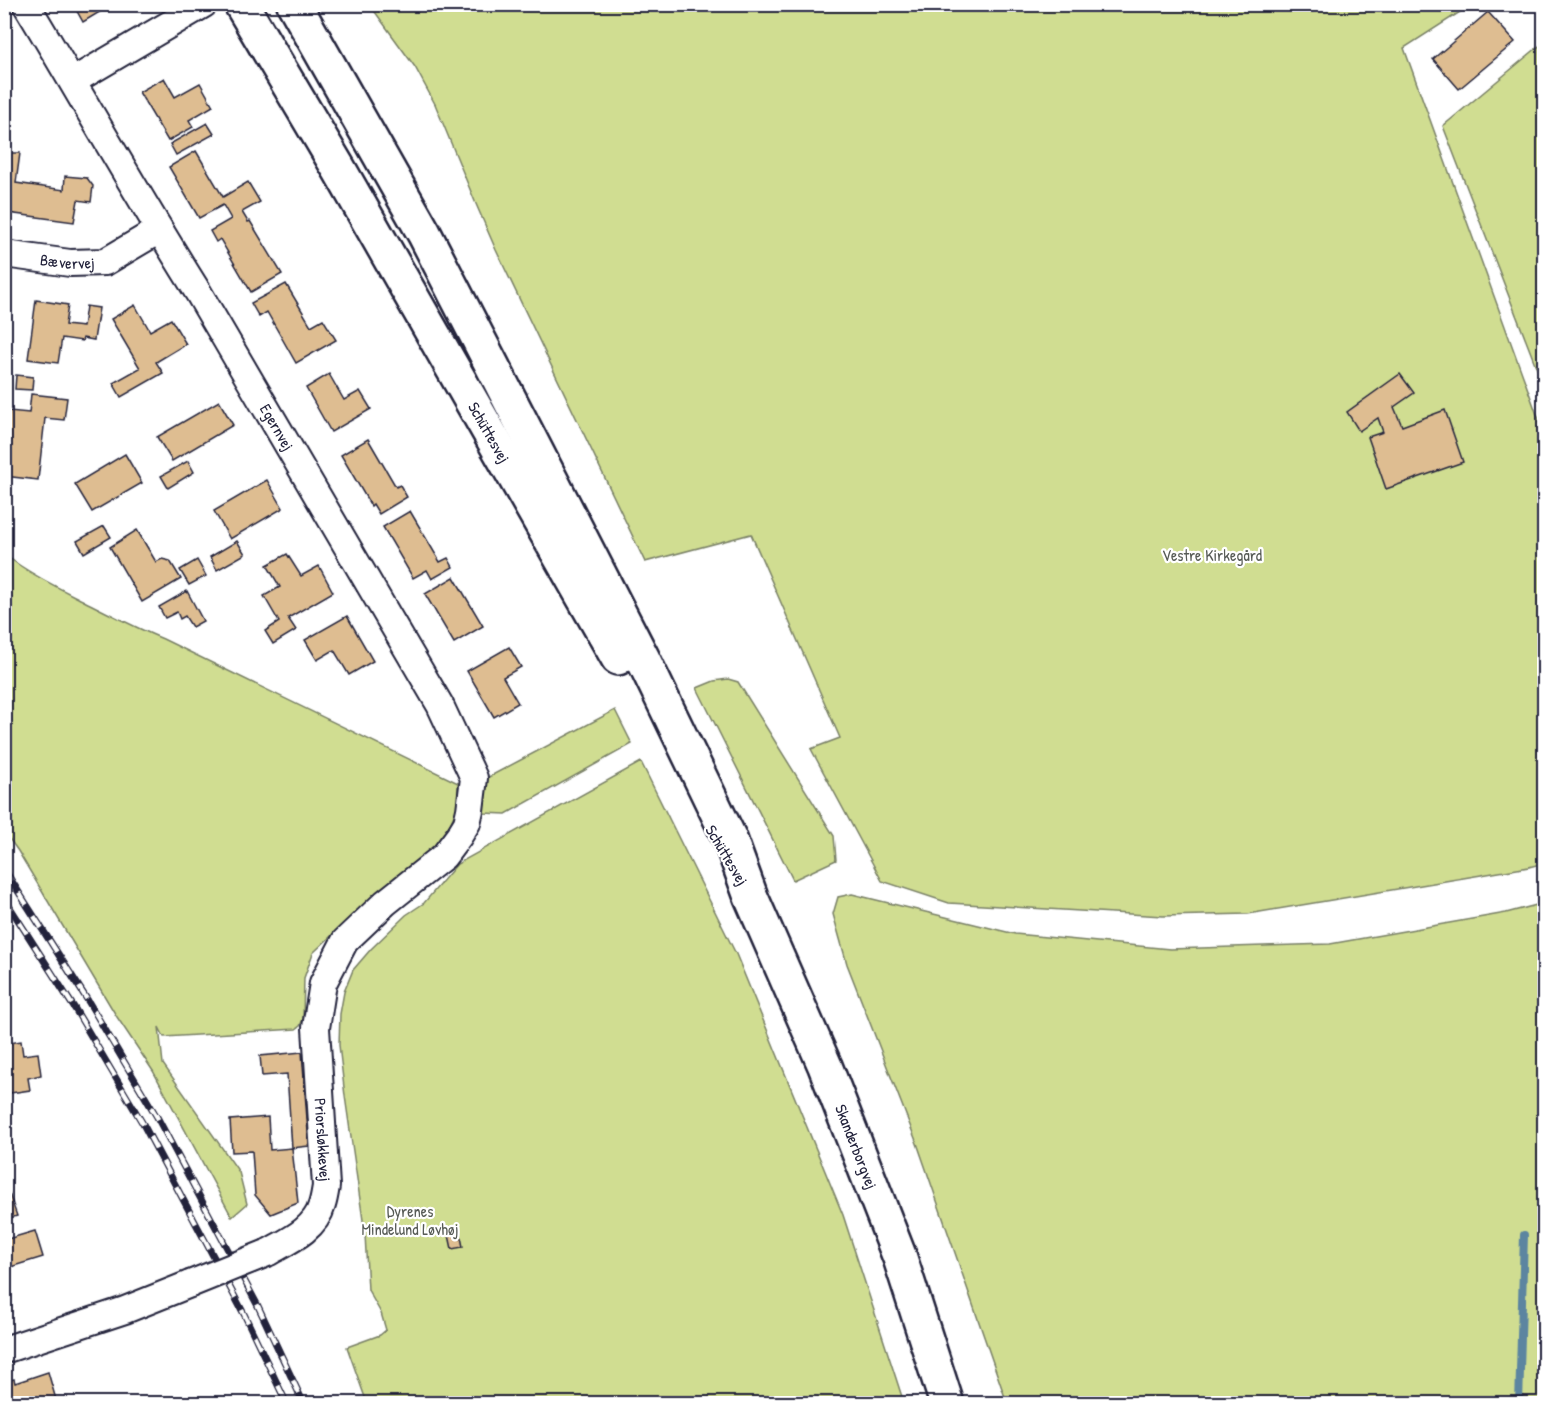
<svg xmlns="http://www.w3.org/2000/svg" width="1549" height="1408" font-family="'Patrick Hand',sans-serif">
	<rect width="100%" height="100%" fill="#fff"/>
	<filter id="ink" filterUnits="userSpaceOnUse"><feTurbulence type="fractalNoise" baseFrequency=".0167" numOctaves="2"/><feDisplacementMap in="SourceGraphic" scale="12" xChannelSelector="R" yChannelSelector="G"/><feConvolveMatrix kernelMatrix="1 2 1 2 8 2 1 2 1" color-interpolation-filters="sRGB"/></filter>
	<g filter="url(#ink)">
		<g fill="#d0dd91" stroke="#798066" stroke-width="1.5">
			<path d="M 370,5 L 1471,5 L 1404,48 L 1544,434 L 1544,863 L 1529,867 L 1248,914 L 1163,916 L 949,903 L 882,881 L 811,749 L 840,738 L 751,534 L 645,562 L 496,250 L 476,204 L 435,104 L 415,67 Z"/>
			<path d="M 1544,42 L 1544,387 L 1443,126 Z"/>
			<path d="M 4,554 C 28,573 57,587 84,601 C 110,614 136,628 163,639 L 458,783 L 457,808 L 446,834 L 416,866 L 359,910 L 313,953 L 304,978 L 303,1019 L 300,1026 L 296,1029 L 164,1037 L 159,1027 L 163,1064 L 239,1172 L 247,1204 L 232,1217 L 153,1071 L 117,1017 L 18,851 L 5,833 Z"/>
			<path d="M 728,679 L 738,682 L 834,836 L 836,860 L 793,880 L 697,688 L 714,681 Z"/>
			<path d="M 615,710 L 632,744 L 506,814 L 484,813 L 483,780 Z"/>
			<path d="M 641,762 L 736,954 L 843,1215 L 904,1403 L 367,1403 L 347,1347 L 380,1335 L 386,1330 L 381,1313 L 368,1290 L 365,1234 L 345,1096 L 339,1045 L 340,1014 L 344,992 L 353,970 L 371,949 L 406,915 L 424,903 L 457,864 Z"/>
			<path d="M 852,894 L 1015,934 L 1170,949 L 1330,944 L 1506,913 L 1544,903 L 1544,1403 L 1007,1403 L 918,1146 L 847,964 L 833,914 L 838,897 Z"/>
		</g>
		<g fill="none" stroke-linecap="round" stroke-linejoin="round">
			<path stroke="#5c85a0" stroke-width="8" d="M 1519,1404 L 1524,1235"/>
		</g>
		<g fill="#debd91" stroke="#22223b" stroke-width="1.5">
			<path d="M 73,4 L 113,4 L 83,22 Z"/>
			<path d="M 1488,12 L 1515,42 L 1459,89 L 1433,59 Z"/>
			<path d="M 164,78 L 175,97 L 200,83 L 213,106 L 189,120 L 193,127 L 168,141 L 139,92 Z"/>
			<path d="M 207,123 L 214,134 L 176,155 L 170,144 Z"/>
			<path d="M 196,151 L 223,197 L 248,182 L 260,202 L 242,212 L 248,222 L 250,221 L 282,274 L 251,292 L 220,239 L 216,242 L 210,231 L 231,219 L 223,205 L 199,218 L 169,167 Z"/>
			<path d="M 5,153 L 20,153 L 16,183 L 64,190 L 65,176 L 87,178 L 93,186 L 91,202 L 78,200 L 74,222 L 8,213 L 9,198 L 4,197 Z"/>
			<path d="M 286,284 L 311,326 L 323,319 L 336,340 L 296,363 L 267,312 L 259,317 L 251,303 Z"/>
			<path d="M 36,300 L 68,305 L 65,325 L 83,327 L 86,306 L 99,308 L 94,340 L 83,338 L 82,341 L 62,338 L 58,363 L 28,359 Z"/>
			<path d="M 135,305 L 150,331 L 171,319 L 186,344 L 156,362 L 163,373 L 121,397 L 113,383 L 140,368 L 111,319 Z"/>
			<path d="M 329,374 L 344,400 L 360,391 L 371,409 L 331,432 L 306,388 Z"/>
			<path d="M 1400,374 L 1414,393 L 1394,407 L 1402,426 L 1445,410 L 1463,462 L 1386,489 L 1368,437 L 1383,432 L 1378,418 L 1359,431 L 1347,412 Z"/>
			<path d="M 16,375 L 33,377 L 32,390 L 15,389 Z"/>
			<path d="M 31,394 L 67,398 L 64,420 L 45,418 L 38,480 L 4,476 L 4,447 L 9,411 L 29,413 Z"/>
			<path d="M 219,401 L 233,425 L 172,461 L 157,437 Z"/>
			<path d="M 368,439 L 396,487 L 400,485 L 407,497 L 379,514 L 373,504 L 371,506 L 341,455 Z"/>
			<path d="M 125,454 L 142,483 L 92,512 L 75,484 Z"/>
			<path d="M 188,461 L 194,472 L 168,488 L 161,476 Z"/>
			<path d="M 267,480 L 283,508 L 230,539 L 214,511 Z"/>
			<path d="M 410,511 L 440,562 L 448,558 L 453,567 L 432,579 L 427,570 L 413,578 L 383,527 Z"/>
			<path d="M 104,526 L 111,537 L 84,553 L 77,541 Z"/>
			<path d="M 137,530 L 156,562 L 162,559 L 170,561 L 181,579 L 142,602 L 110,547 Z"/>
			<path d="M 237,541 L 245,554 L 217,570 L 210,557 Z"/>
			<path d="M 287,554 L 301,576 L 319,566 L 333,592 L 288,618 L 296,630 L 273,644 L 265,631 L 279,622 L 264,596 L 280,587 L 267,565 Z"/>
			<path d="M 197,560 L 206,576 L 189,585 L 180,570 Z"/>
			<path d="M 454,577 L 483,626 L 454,643 L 425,594 Z"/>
			<path d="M 187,591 L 203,621 L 192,627 L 185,616 L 180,619 L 177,612 L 165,618 L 159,607 Z"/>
			<path d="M 347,616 L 373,661 L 349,675 L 334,650 L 317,660 L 305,640 Z"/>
			<path d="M 509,647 L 521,667 L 503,677 L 518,703 L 494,717 L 467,671 Z"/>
			<path d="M 21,1041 L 23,1055 L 38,1053 L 41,1075 L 28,1078 L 30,1090 L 4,1094 L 4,1044 Z"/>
			<path d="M 302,1052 L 309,1146 L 292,1148 L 287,1074 L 262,1076 L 260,1056 Z"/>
			<path d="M 268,1117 L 270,1150 L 292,1148 L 298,1203 L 271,1214 L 255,1195 L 252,1151 L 232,1152 L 230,1120 Z"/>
			<path d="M 7,1188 L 17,1216 L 4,1220 L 4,1189 Z"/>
			<path d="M 35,1231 L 43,1257 L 4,1269 L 4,1240 Z"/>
			<path d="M 460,1232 L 463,1247 L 452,1249 L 449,1235 Z"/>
			<path d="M 48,1372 L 57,1403 L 4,1404 L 4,1382 L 14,1379 L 15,1383 Z"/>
		</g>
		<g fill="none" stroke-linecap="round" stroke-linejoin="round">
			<g stroke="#22223b" stroke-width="30">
				<g id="street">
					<path id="s1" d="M 26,4 C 84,100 138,197 198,292 L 440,705 L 474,778 L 470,810 L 467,823 L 459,836 L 444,856 L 385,903 L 345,941 L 323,983 L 316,1028 L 326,1186 C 325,1192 324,1199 322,1205 C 315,1230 288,1241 267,1253"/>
					<path d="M 73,81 L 204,4"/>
					<path id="s2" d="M 4,254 L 70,263 L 105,262 L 159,230"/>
					<path d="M 4,1350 L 125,1310 L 190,1284"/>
				</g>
			</g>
			<g stroke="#22223b" stroke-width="38">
				<g id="secondary">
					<path id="s3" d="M 241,4 L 339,169 L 618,658"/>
					<path id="s4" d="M 294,4 L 424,233 L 642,657 L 730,839 L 751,897 L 825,1066 L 900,1258 L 947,1404"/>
				</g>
			</g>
			<use href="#street" stroke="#fff" stroke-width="26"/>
			<use href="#secondary" stroke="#fff" stroke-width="33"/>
			<g stroke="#22223b" stroke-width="7">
				<g id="rail">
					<path d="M 4,869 L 88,1001 L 157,1117 L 258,1306 L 304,1404"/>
					<path d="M 4,898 L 75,1009 L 143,1124 L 244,1314 L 287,1404"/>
				</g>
			</g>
			<use href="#rail" stroke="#fff" stroke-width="4.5" stroke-dasharray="14" stroke-linecap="butt"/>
			<g stroke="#22223b" stroke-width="30" stroke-linecap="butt">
				<path id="street-bridge" d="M 190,1284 L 267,1253"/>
			</g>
			<use href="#street-bridge" stroke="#fff" stroke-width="26"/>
		</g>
	</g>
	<g text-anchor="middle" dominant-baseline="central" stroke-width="4.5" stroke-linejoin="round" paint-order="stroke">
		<g font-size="16" fill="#22223b" stroke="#fff">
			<text stroke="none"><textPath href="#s2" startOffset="64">Bævervej</textPath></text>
			<text stroke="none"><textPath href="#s1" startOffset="492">Egernvej</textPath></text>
			<text stroke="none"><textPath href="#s3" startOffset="495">Schüttesvej</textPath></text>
			<text transform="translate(727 855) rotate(59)">Schüttesvej</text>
			<text stroke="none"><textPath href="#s1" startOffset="1316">Priorsløkkevej</textPath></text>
			<text stroke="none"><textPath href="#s4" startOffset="1275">Skanderborgvej</textPath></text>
		</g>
		<g font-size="16" fill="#565a55" stroke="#fff">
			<text x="1212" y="555">Vestre Kirkegård</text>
			<text x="410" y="1211">Dyrenes<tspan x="410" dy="18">Mindelund Løvhøj</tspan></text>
		</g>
	</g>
	<rect width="1549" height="1408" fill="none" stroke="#fff" stroke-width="24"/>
	<rect x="12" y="12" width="1525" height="1384" fill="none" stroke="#22223b" stroke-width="2" filter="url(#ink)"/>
</svg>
